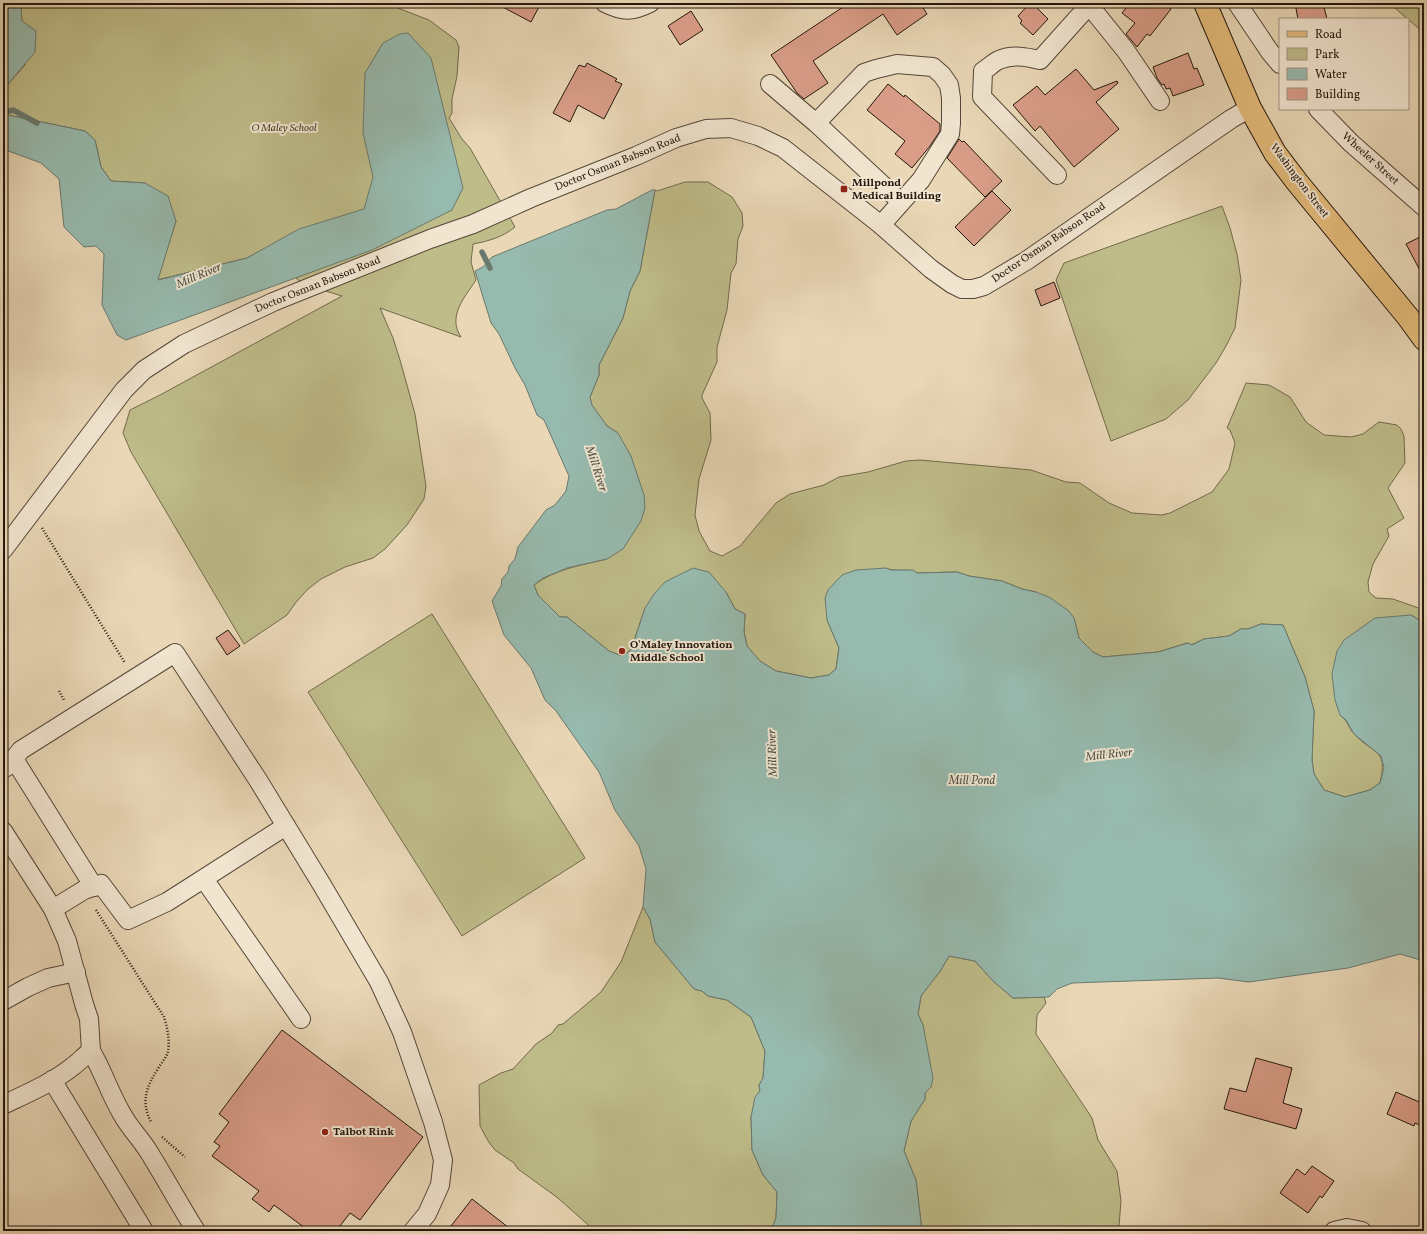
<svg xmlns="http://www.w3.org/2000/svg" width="1427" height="1234" font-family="Vollkorn,serif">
	<rect width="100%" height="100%" fill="#e9d7b6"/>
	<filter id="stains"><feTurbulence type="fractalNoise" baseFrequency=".005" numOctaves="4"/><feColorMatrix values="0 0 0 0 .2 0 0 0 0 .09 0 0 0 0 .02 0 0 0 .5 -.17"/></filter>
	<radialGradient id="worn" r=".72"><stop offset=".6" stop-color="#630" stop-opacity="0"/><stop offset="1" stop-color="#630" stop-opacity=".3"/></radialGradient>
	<g fill="#bebc89" stroke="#716a4c">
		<path d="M 23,3 L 385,3 L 429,20 L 456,40 L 459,47 L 457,76 L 452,99 L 452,113 L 449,118 L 462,139 L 470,148 L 515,227 C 503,237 489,241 473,244 L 471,262 L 476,280 C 465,297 447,316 461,337 L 380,308 L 393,338 L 400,360 L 415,414 L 426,486 L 424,499 L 407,525 L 385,549 L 373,558 L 345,567 L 321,579 L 308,589 L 297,601 L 287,615 L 244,644 L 131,452 L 123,433 L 130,410 L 160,395 L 342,296 L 303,284 L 267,254 L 258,252 L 247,258 L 157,280 L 176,221 L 145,183 L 111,181 L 101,167 L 95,140 L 85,131 L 3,114 L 3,90 L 25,65 L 21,9 Z"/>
		<path d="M 1389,3 L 1424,3 L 1424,33 Z"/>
		<path d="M 685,182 L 708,182 L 732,197 L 742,213 L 743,226 L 738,239 L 736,264 L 731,273 L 727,310 L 717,347 L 717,362 L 702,395 L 702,398 L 710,413 L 711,440 L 699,479 L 695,515 L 699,531 L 710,551 L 722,556 L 740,546 L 776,503 L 790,494 L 824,485 L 839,477 L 868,472 L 906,461 L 920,460 L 1031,470 L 1066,482 L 1080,483 L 1109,503 L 1132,513 L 1162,515 L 1170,513 L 1212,492 L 1229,469 L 1235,443 L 1230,430 L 1227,428 L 1246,383 L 1269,385 L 1290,397 L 1306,422 L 1324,435 L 1351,437 L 1363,434 L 1379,422 L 1397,425 L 1401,429 L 1404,436 L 1405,463 L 1388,488 L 1404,518 L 1387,529 L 1389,536 L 1373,564 L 1368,582 L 1369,592 L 1376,598 L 1393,599 L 1424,610 L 1424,623 L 1411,615 L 1340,715 C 1349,722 1348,728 1355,735 C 1375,755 1388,749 1380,783 L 1370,790 L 1345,797 L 1324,790 L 1314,774 L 1312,760 L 1314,711 L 1305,677 L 1283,625 L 1261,624 L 1248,629 L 1241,629 L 1229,636 L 1204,639 L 1191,645 L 1187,643 L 1158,652 L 1103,657 L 1093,652 L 1079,638 L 1074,618 L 1036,592 L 1022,589 L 1002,581 L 969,576 L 957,572 L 917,573 C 908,567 896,573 886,568 L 827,620 L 839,648 L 836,669 L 829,675 L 811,678 L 776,671 L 760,661 L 747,646 L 744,632 L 745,614 L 735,609 L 726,592 L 645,608 L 631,650 L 622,656 L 609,651 L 567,617 L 560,617 L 538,595 L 534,585 C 555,569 582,565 607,559 L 618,433 L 607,426 L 591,405 L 590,397 L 599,375 L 599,365 L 623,318 L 630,291 L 640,271 L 655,190 L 657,191 Z"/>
		<path d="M 1222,206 L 1230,228 L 1237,254 L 1241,280 L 1235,328 L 1226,346 L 1216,363 L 1188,400 L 1166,419 L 1111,441 L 1056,280 L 1064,263 Z"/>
		<path d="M 432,614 L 585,858 L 462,936 L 308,692 Z"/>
		<path d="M 643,907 L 650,919 L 655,942 L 694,989 L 702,991 L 708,996 L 727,1000 L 751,1017 L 765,1051 L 763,1078 L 759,1085 L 760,1091 L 751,1117 L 752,1150 L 763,1175 L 777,1192 L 776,1218 L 771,1231 L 595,1231 L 558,1198 L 518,1169 L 514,1163 L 495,1150 L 488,1141 L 480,1126 L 479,1085 L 501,1073 L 513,1069 L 536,1044 L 552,1033 L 558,1025 L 563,1024 L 601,992 L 621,962 Z"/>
		<path d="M 949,956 L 975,961 L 992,980 L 1013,998 L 1044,997 L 1046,1003 L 1037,1015 L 1036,1034 L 1092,1118 L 1098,1140 L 1117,1171 L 1121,1201 L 1119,1226 L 1117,1231 L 922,1231 L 916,1180 L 904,1151 L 911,1121 L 925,1099 L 925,1093 L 931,1087 L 923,1025 L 918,1014 L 921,996 L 941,970 Z"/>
	</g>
	<g fill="#97baae" stroke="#69796e">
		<path d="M 3,3 L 23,3 L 21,9 L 22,21 L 36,31 L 35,52 L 3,90 Z"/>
		<path d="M 408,33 L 431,58 L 463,188 L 452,210 L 372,250 L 126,340 L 117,335 L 102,305 L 104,254 L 96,246 L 84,247 L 64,227 L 59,179 L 41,163 L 3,149 L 3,114 L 85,131 L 95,140 L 101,167 L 111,181 L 145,183 L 168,196 L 176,221 L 158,280 L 247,258 L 299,229 L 364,209 L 373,177 L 363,133 L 365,73 L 383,43 L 400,34 Z"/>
		<path d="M 652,190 L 655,190 L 640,271 L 630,291 L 623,318 L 599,365 L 599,375 L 590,397 L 592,405 L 607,426 L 618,433 L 631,456 L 644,495 L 645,508 L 641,521 L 623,549 L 607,559 L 567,568 L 543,578 L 534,585 L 538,595 L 560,617 L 567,617 L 609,651 L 622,656 L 631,650 L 645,608 L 654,594 L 665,582 L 693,568 L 709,572 L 726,592 L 735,609 L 745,614 L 744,632 L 747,646 L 760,661 L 776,671 L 811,678 L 829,675 L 836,669 L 839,648 L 827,620 L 825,598 L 828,590 L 842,575 L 856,570 L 886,568 L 891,570 L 913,570 L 917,573 L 957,572 L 969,576 L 1002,581 L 1022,589 L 1036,592 L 1049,597 L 1069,611 L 1074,618 L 1079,638 L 1093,652 L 1103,657 L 1158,652 L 1188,643 L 1192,645 L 1204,639 L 1229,636 L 1241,629 L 1248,629 L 1261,624 L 1283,625 L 1305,677 L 1314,711 L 1312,760 L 1314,774 L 1324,790 L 1345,797 L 1370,790 L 1380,783 L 1384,768 L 1381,756 L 1354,734 L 1346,720 L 1340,715 L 1335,700 L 1332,674 L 1337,651 L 1344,640 L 1375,618 L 1411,615 L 1424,623 L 1424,961 L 1400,954 L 1348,968 L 1249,982 L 1218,978 L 1072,983 L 1057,989 L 1049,997 L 1013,998 L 992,980 L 975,961 L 949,956 L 941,970 L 921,996 L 918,1014 L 923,1025 L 933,1078 L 931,1087 L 925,1093 L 925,1099 L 911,1121 L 904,1151 L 916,1180 L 922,1231 L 771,1231 L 776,1218 L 777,1192 L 763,1175 L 752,1150 L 751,1117 L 755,1097 L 760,1091 L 759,1085 L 763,1078 L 765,1051 L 751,1017 L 727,1000 L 708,996 L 702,991 L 694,989 L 655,942 L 650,919 L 643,907 L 646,869 L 639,846 L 615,810 L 599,772 L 556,711 L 545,700 L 531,668 L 504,635 L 492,601 L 501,586 L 502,579 L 508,572 L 509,566 L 515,559 L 518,547 L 546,510 L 555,505 L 566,491 L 569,476 L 544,420 L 537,415 L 525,385 L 515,368 L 499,334 L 491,323 L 475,271 L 483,267 L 492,257 L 607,210 L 616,209 Z"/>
	</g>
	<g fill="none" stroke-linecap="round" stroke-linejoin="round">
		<g stroke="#69796e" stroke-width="5.5">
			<path d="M 3,113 L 13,110 L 37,123"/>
			<path d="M 482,252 L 490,268"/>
		</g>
	</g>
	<g fill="#d99d88" stroke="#24170e">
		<path d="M 495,3 L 541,3 L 531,22 Z"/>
		<path d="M 849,3 L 920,3 L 927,14 L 897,35 L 883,14 L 813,61 L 828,83 L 804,99 L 797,93 L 771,55 Z"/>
		<path d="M 1030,3 L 1032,3 L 1048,19 L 1033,35 L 1020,23 L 1022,21 L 1018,16 Z"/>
		<path d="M 1130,3 L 1163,3 L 1171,9 L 1150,36 L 1147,34 L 1137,47 L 1126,34 L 1135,23 L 1122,13 Z"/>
		<path d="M 1295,3 L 1323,3 L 1327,19 L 1298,19 Z"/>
		<path d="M 691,11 L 703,30 L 680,45 L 668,26 Z"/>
		<path d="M 1188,53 L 1194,69 L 1197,68 L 1204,85 L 1173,96 L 1170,88 L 1166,89 L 1164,84 L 1162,85 L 1157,78 L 1153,67 Z"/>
		<path d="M 587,63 L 617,79 L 615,81 L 622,84 L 604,119 L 578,105 L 570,122 L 553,113 L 579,65 L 585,67 Z"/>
		<path d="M 1076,69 L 1094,90 L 1117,81 L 1118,83 L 1096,102 L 1119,129 L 1074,167 L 1040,126 L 1035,131 L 1013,105 L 1037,86 L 1045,95 Z"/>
		<path d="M 888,84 L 904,97 L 905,95 L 940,124 L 940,131 L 930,146 L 912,168 L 895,154 L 905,141 L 867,110 Z"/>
		<path d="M 959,139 L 962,142 L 964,141 L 1002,181 L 985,197 L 947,158 Z"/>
		<path d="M 992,191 L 1011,210 L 974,246 L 955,227 Z"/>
		<path d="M 1420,237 L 1424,245 L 1424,278 L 1406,244 Z"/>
		<path d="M 1054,282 L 1060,298 L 1041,306 L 1035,290 Z"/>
		<path d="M 228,630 L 240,646 L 227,655 L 216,638 Z"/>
		<path d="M 282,1030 L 423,1137 L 360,1220 L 350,1213 L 336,1231 L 309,1231 L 274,1205 L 269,1212 L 252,1199 L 259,1191 L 212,1156 L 220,1146 L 214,1142 L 229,1122 L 219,1114 Z"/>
		<path d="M 1256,1058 L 1292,1068 L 1283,1103 L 1302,1109 L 1296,1129 L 1224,1109 L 1230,1088 L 1246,1092 Z"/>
		<path d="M 1396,1092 L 1424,1104 L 1424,1127 L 1415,1123 L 1414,1126 L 1387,1114 Z"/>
		<path d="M 1312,1166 L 1334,1181 L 1322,1198 L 1320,1196 L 1308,1213 L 1280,1193 L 1297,1169 L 1305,1175 Z"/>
		<path d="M 472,1199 L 513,1231 L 447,1231 Z"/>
	</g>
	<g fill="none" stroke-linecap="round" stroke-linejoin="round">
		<g stroke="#554738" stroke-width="20">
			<g id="minor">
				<path d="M 605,3 C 623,12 632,12 650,3"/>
				<path d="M 1237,3 L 1270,52 L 1280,64"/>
				<path d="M 1089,5 L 1126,51 L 1160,101"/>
				<path d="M 770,84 L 816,123 L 901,202"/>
				<path d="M 1318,109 L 1351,143 L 1424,207"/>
				<path d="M 816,123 L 864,73 L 876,69 L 897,64 L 933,67 L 942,75 L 949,85 L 951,98 L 951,123 L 950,134 L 921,180 L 881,225"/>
				<path d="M 1057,175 L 982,97 L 983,71 C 988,68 994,62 999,60 C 1012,54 1027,57 1040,60 L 1091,3"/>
				<path d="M 3,550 L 124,390 L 144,370 L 184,344 L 273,302 L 430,239 L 473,224 L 531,198 L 636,156 L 676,138 L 706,129 L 731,128 L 758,136 L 783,148 L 881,225 L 931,269 L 952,284 L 962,289 L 973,289 L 984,286 L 1026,261 L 1231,119 L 1250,108"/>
				<path d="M 14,759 L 94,887"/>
				<path d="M 3,769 L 8,766 L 21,750 L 175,653 L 258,780 L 322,885 L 379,982 L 402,1032 L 433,1122 L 443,1160 L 440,1185 L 427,1214 L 413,1231"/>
				<path d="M 3,831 L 53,909 L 67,941 L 84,1004 L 89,1019 L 91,1051 C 84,1056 79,1062 72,1067 C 52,1083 26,1094 3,1105"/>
				<path d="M 204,879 L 301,1019"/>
				<path d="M 53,909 L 84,890 L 101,884 L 128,920 L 167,902 L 286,826"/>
				<path d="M 3,1001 L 28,987 L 48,978 L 76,972"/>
				<path d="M 91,1051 C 103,1071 110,1094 122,1114 C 129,1127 139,1137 147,1149 C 164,1176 179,1204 196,1231"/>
				<path d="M 52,1080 L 144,1231"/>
				<path d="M 1334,1231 L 1347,1228 L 1362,1231"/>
			</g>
		</g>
		<g stroke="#24170e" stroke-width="24">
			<path id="major" d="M 1205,3 L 1250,108 L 1275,153 L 1297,182 L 1408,317 L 1424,339"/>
		</g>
		<g stroke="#24170e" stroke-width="2.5" stroke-dasharray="1 2" stroke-linecap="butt">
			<path d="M 42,528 L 125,663"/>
			<path d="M 59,691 L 64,700"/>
			<path d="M 96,910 L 164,1017 C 167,1026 170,1040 168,1051 C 167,1057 162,1062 159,1067 C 147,1086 140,1100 151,1122"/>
			<path d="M 162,1137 L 185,1157"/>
		</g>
		<use href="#minor" stroke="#f1e5d0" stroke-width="18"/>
		<use href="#major" stroke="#e4bc7b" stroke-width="22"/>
	</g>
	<g fill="#8f2418" stroke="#f1e5d0" stroke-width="1.5">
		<rect x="840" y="185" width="8" height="8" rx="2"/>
		<circle cx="622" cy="651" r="4"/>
		<circle cx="325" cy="1132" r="4"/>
	</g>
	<g text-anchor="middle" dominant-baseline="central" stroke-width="4" stroke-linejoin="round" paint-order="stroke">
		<g font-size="11" font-style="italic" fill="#524933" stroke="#f1e5d0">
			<text x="284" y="128">O Maley School</text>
		</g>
		<g font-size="11" fill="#24170e" stroke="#f1e5d0">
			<text transform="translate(1370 159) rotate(42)">Wheeler Street</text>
			<text transform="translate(618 163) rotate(-22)">Doctor Osman Babson Road</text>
			<text transform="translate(1299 181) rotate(53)">Washington Street</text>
			<text transform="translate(1049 243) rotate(-34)">Doctor Osman Babson Road</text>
			<text transform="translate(318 285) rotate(-22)">Doctor Osman Babson Road</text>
		</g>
		<g font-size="11" font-weight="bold" fill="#24170e" stroke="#f1e5d0" text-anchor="start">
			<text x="852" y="183">Millpond<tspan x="852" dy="13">Medical Building</tspan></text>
			<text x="630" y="645">O'Maley Innovation<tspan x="630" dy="13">Middle School</tspan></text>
			<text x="333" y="1132">Talbot Rink</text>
		</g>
		<g font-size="12" font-style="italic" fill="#4c5046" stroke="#f1e5d0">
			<text transform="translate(199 276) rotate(-23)">Mill River</text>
			<text transform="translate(596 469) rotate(72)">Mill River</text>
			<text transform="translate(773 753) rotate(-92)">Mill River</text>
			<text transform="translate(1109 755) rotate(-6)">Mill River</text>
			<text x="972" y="781">Mill Pond</text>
		</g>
	</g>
	<rect width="1427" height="1234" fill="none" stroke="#e9d7b6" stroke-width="16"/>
	<rect x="4" y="4" width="1419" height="1226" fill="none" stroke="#24170e" stroke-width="2"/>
	<rect x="8" y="8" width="1411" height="1218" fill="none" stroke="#24170e"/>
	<rect x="1279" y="18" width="130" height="92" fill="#f1e5d0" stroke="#9f9382"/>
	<rect x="1287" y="31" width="20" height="6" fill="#e4bc7b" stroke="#9f9382"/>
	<text x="1315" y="38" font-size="12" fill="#24170e">Road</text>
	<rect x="1287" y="48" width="20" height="12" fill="#bebc89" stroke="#9f9382"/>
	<text x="1315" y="58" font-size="12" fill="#24170e">Park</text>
	<rect x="1287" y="68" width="20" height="12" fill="#97baae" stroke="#9f9382"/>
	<text x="1315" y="78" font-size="12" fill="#24170e">Water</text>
	<rect x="1287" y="88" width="20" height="12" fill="#d99d88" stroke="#9f9382"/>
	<text x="1315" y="98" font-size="12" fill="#24170e">Building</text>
	<rect width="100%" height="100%" filter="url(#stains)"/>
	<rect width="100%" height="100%" fill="url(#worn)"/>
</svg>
